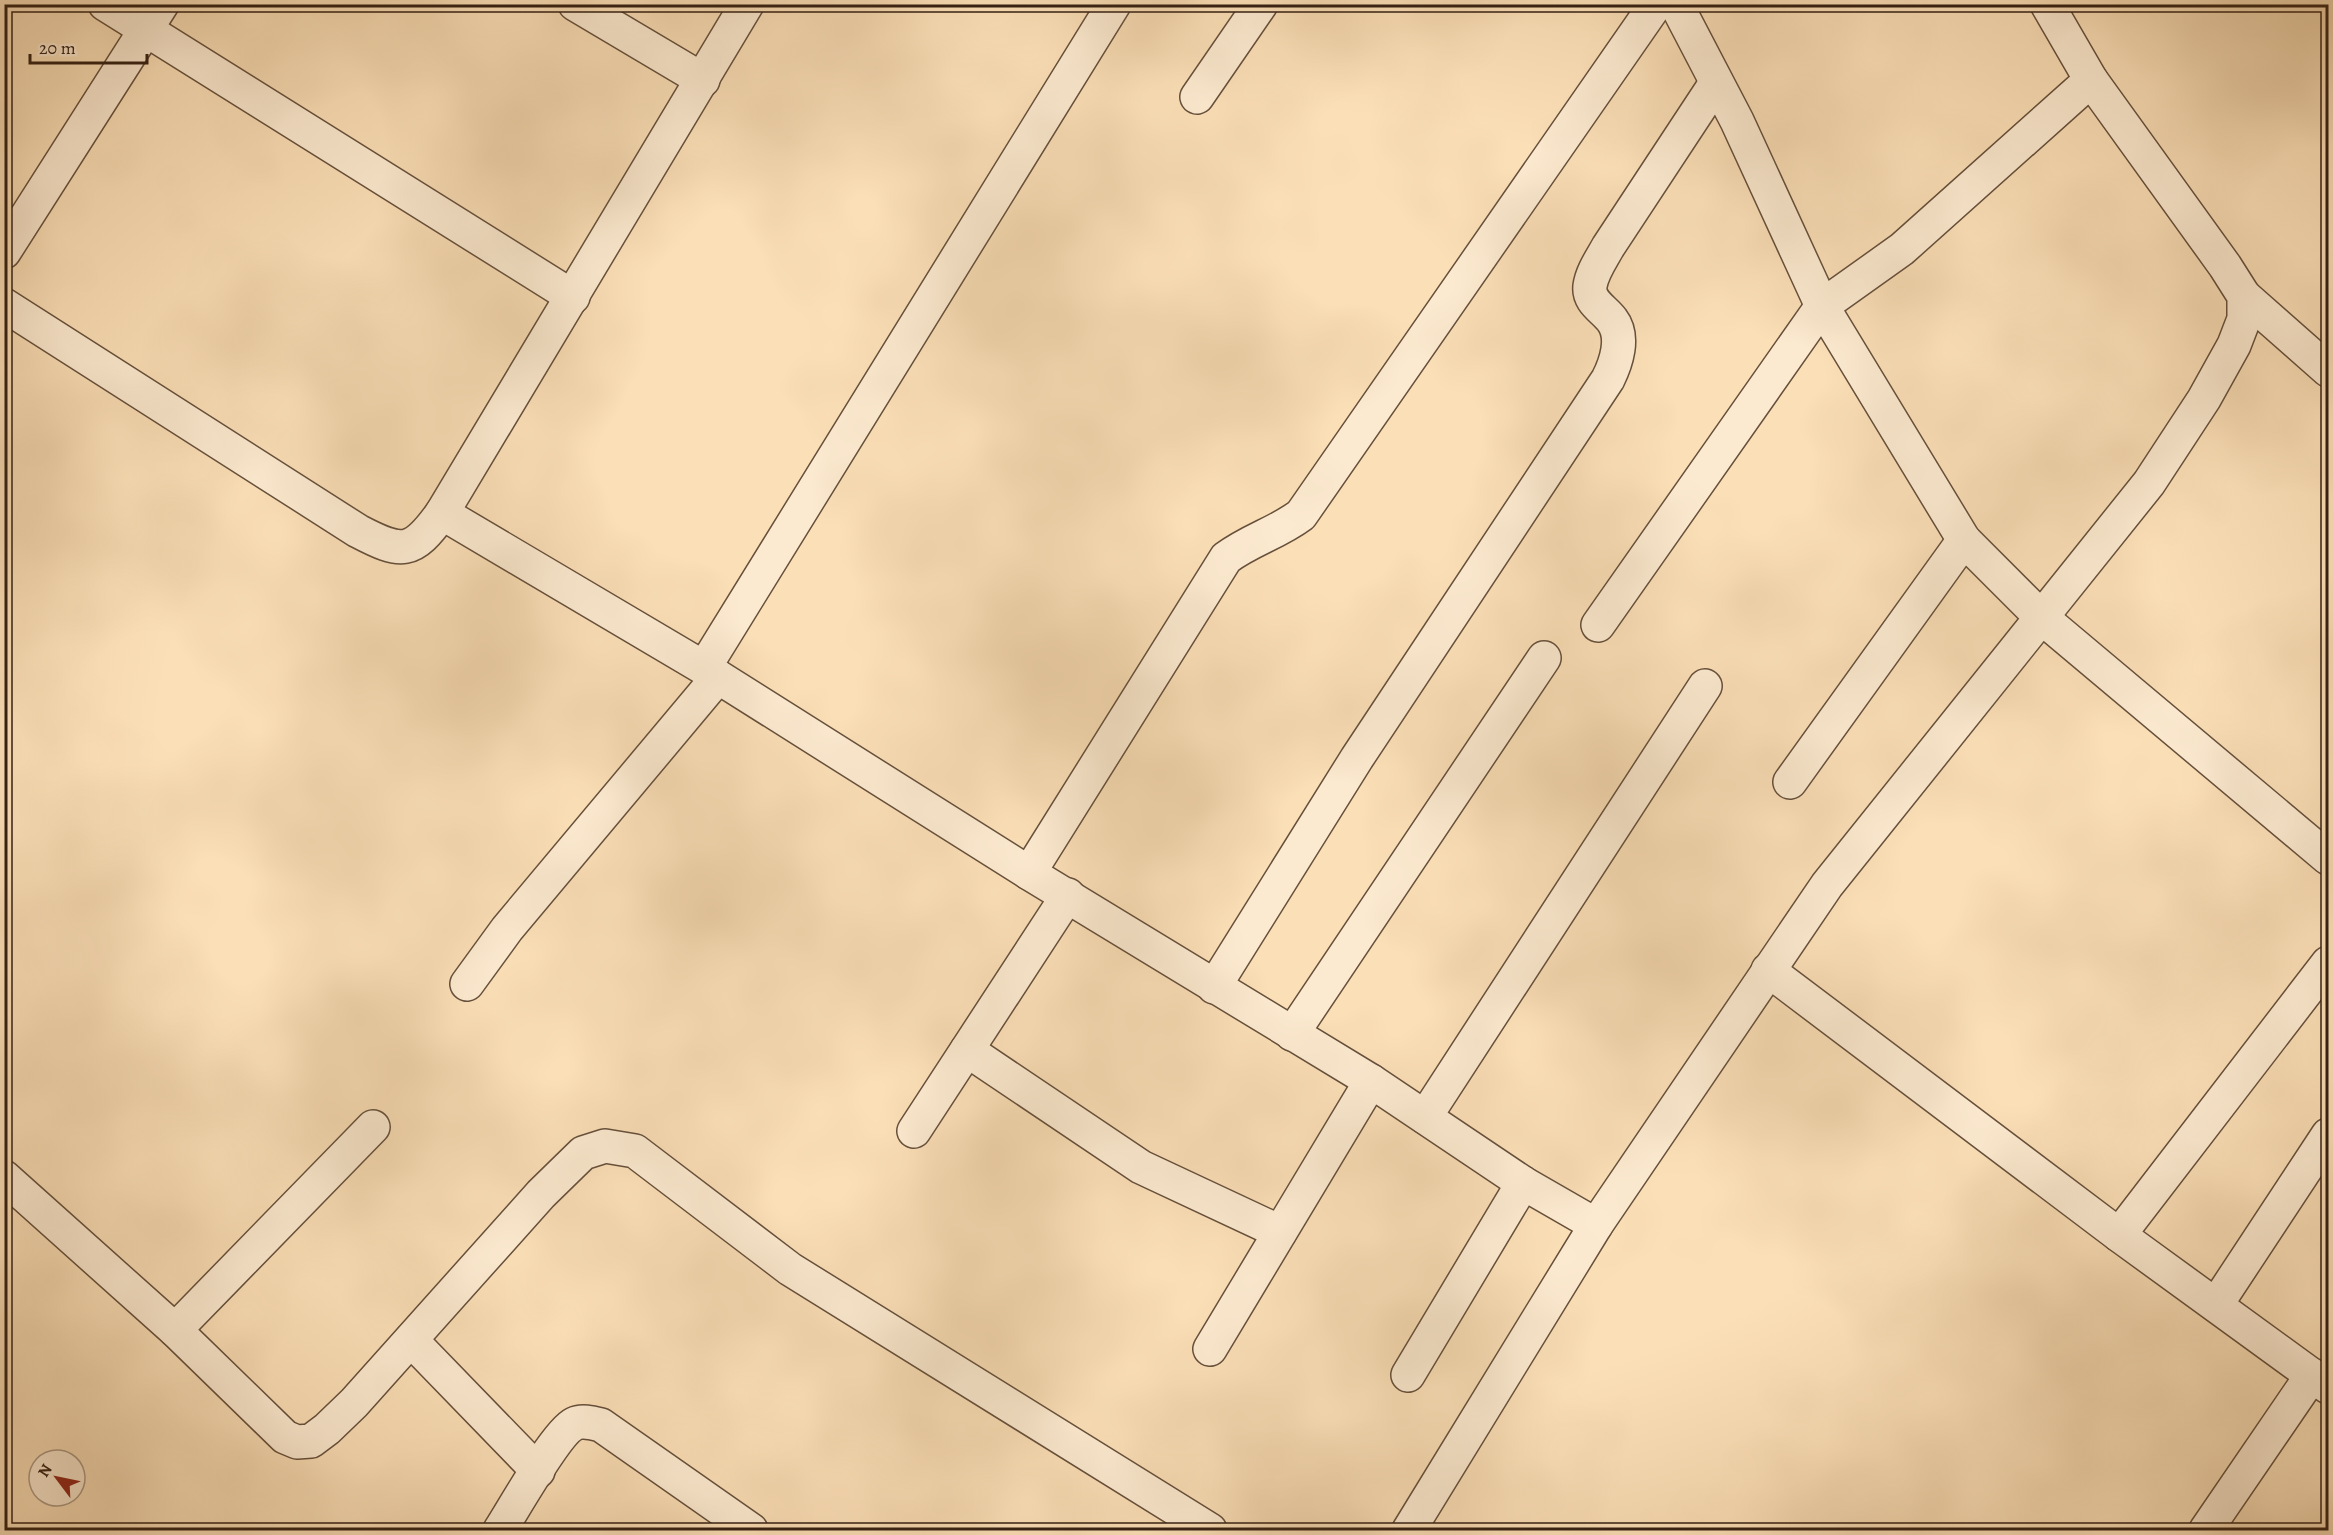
<svg xmlns="http://www.w3.org/2000/svg" width="2333" height="1535" font-family="Alegreya,serif">
	<rect width="100%" height="100%" fill="#fbdfb7"/>
	<filter id="stains"><feTurbulence type="fractalNoise" baseFrequency=".00333" numOctaves="4"/><feColorMatrix values="0 0 0 0 .2 0 0 0 0 .09 0 0 0 0 .02 0 0 0 .5 -.17"/></filter>
	<radialGradient id="worn" r=".72"><stop offset=".6" stop-color="#630" stop-opacity="0"/><stop offset="1" stop-color="#630" stop-opacity=".3"/></radialGradient>
	<g fill="none" stroke-linecap="round" stroke-linejoin="round">
		<g stroke="#66503c" stroke-width="36">
			<g id="minor">
				<path d="M 105,4 L 573,297"/>
				<path d="M 575,4 L 703,80"/>
				<path d="M 1676,4 L 1737,121 L 1822,306 L 1964,540 L 2041,617 L 2328,858"/>
				<path d="M 1197,97 L 1261,4"/>
				<path d="M 4,252 L 162,4"/>
				<path d="M 2244,296 L 2328,370"/>
				<path d="M 4,305 L 358,531 C 402,554 412,555 442,513 L 747,4"/>
				<path d="M 442,513 L 704,668 L 1029,873 L 1371,1081 L 1523,1183 L 1596,1225"/>
				<path d="M 1598,625 L 1822,306 L 1902,249 L 2091,80"/>
				<path d="M 704,668 L 1114,4"/>
				<path d="M 1790,782 L 1964,540"/>
				<path d="M 1029,873 L 1226,558 C 1250,540 1277,533 1301,515 L 1656,4"/>
				<path d="M 1768,970 L 2119,1235 L 2328,1387"/>
				<path d="M 467,984 L 507,929 L 718,677"/>
				<path d="M 1214,987 L 1357,758 L 1608,379 C 1616,363 1625,337 1612,320 C 1604,309 1588,302 1590,286 C 1592,272 1602,258 1608,247 L 1716,83"/>
				<path d="M 1292,1034 L 1544,658"/>
				<path d="M 967,1050 L 1141,1167 L 1280,1232"/>
				<path d="M 1425,1117 L 1705,686"/>
				<path d="M 914,1131 L 1068,895"/>
				<path d="M 4,1177 L 175,1330 L 285,1437 L 297,1442 L 311,1441 L 327,1429 L 354,1403 L 541,1194 L 583,1153 L 605,1146 L 635,1151 L 790,1269 L 1210,1530"/>
				<path d="M 2119,1235 L 2328,963"/>
				<path d="M 2216,1305 L 2328,1135"/>
				<path d="M 175,1330 L 373,1127"/>
				<path d="M 411,1340 L 538,1471"/>
				<path d="M 1210,1349 L 1371,1081"/>
				<path d="M 1408,1375 L 1523,1183"/>
				<path d="M 500,1530 C 513,1510 556,1433 574,1424 C 582,1420 593,1423 601,1425 L 751,1530"/>
				<path d="M 1409,1530 L 1596,1225 L 1827,885 L 2149,483 L 2204,399 L 2234,345 L 2244,319 L 2244,296 L 2225,266 L 2091,80 L 2047,4"/>
				<path d="M 2206,1530 L 2312,1375"/>
			</g>
		</g>
		<use href="#minor" stroke="#fcead0" stroke-width="33"/>
	</g>
	<rect width="2333" height="1535" fill="none" stroke="#fbdfb7" stroke-width="24"/>
	<rect x="6" y="6" width="2321" height="1523" fill="none" stroke="#342013" stroke-width="3"/>
	<rect x="12" y="12" width="2309" height="1511" fill="none" stroke="#342013" stroke-width="1.5"/>
	<g transform="translate(57 1478) rotate(302)"><circle r="28" fill="#fcead0" stroke="#ac9984" stroke-width="1.5"/>
	<path d="M0-4.5L10 22L0 15L-10 22Z" fill="#8f2418"/>
	<text y="-9" font-size="16" font-weight="bold" text-anchor="middle" fill="#342013">N</text>
	</g>
	<path d="M30 54v9h117v-9" fill="none" stroke="#342013" stroke-width="3"/>
	<text x="39" y="54" font-size="18" fill="#342013" stroke="#fcead0" stroke-width="4.5" paint-order="stroke">20 m</text>
	<rect width="100%" height="100%" filter="url(#stains)"/>
	<rect width="100%" height="100%" fill="url(#worn)"/>
</svg>
